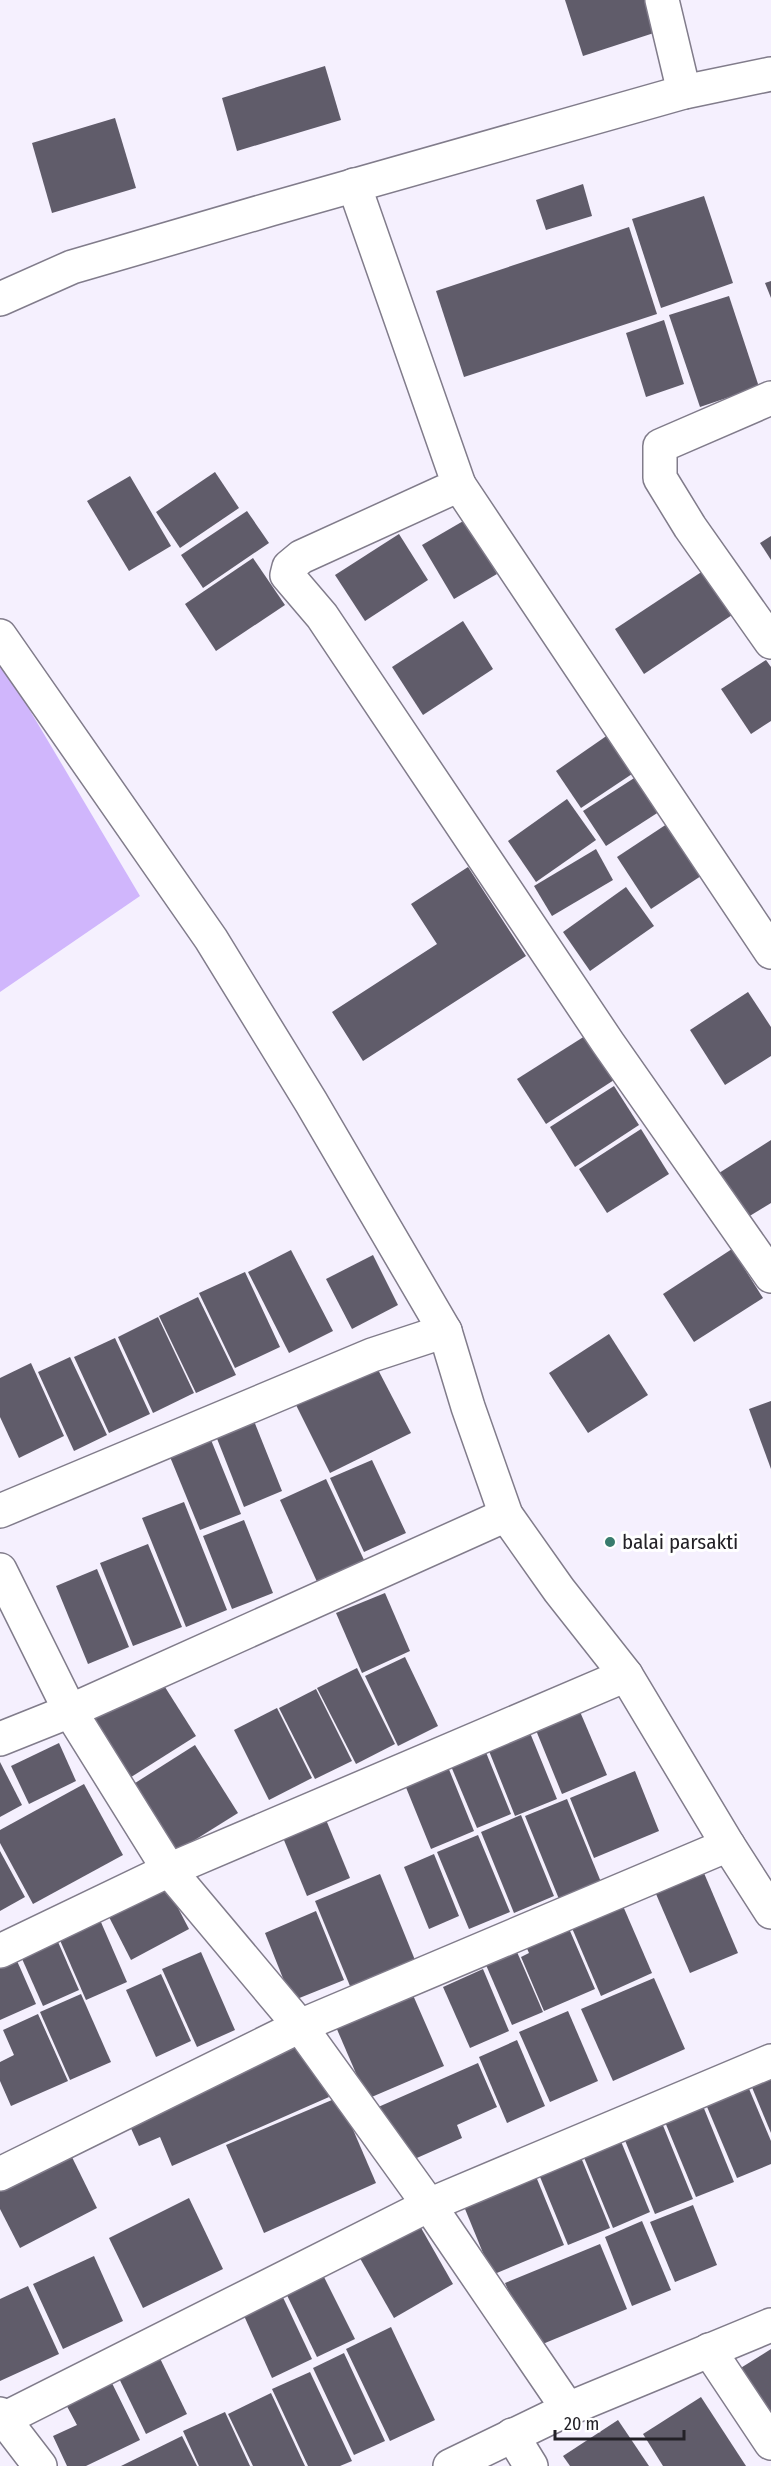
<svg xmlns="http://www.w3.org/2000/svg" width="771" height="2466" font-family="'Fira Sans Condensed',sans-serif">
	<rect width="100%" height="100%" fill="#f5f0fe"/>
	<path fill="#d0b6fc" d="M 0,660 L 140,896 L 0,992 Z"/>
	<g fill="#605c6a">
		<path d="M 565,0 L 650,0 L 660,31 L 583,56 Z"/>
		<path d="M 325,66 L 341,120 L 237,151 L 222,98 Z"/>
		<path d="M 115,118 L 136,188 L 52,213 L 32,143 Z"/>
		<path d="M 583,184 L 592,216 L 546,230 L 536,200 Z"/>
		<path d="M 704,196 L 733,283 L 661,308 L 632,219 Z"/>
		<path d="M 629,227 L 657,314 L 464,377 L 436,291 Z"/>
		<path d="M 771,281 L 771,298 L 765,283 Z"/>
		<path d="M 729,296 L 759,387 L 700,407 L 669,315 Z"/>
		<path d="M 664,320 L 684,384 L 646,397 L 626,333 Z"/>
		<path d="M 215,472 L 239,508 L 180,548 L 156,512 Z"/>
		<path d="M 130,476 L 171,546 L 129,571 L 87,501 Z"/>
		<path d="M 247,511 L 269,543 L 203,588 L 181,555 Z"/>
		<path d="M 465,520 L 497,574 L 454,599 L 422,545 Z"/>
		<path d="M 399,534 L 428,580 L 365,621 L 335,575 Z"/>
		<path d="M 771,536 L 771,560 L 760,543 Z"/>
		<path d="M 253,558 L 285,605 L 216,651 L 185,604 Z"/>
		<path d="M 709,567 L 738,611 L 644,674 L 615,629 Z"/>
		<path d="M 463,621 L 493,669 L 423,715 L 392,667 Z"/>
		<path d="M 766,660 L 771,667 L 771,721 L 751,734 L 721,689 Z"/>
		<path d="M 615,730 L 641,768 L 581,808 L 556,771 Z"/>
		<path d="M 642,773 L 665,808 L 606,846 L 583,811 Z"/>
		<path d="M 567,799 L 596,840 L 536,882 L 508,841 Z"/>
		<path d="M 673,820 L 707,872 L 651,909 L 617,857 Z"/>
		<path d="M 596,849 L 613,880 L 552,916 L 534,886 Z"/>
		<path d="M 468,867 L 526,956 L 363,1061 L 332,1012 L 437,944 L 411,904 Z"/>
		<path d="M 626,887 L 654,926 L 590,971 L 563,932 Z"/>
		<path d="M 748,992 L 771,1027 L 771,1056 L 725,1085 L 690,1030 Z"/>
		<path d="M 585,1036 L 614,1080 L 546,1124 L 517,1079 Z"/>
		<path d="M 614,1086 L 639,1125 L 575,1167 L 550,1127 Z"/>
		<path d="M 641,1129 L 669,1174 L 607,1213 L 579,1169 Z"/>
		<path d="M 771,1140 L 771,1203 L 748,1217 L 719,1173 Z"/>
		<path d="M 732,1249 L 763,1298 L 694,1342 L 663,1294 Z"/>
		<path d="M 291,1250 L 333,1331 L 289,1353 L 248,1272 Z"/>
		<path d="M 373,1255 L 398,1305 L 352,1329 L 326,1279 Z"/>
		<path d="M 245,1272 L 280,1347 L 235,1368 L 199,1293 Z"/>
		<path d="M 198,1297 L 236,1375 L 196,1393 L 159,1316 Z"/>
		<path d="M 158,1317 L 194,1393 L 153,1413 L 118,1337 Z"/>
		<path d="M 609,1334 L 648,1395 L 588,1433 L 549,1373 Z"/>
		<path d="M 115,1338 L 150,1414 L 109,1433 L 74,1357 Z"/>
		<path d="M 70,1357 L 107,1435 L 74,1451 L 38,1372 Z"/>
		<path d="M 374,1362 L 411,1433 L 330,1473 L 295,1403 Z"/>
		<path d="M 31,1363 L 64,1436 L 19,1458 L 0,1417 L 0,1378 Z"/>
		<path d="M 771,1401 L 771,1469 L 749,1409 Z"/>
		<path d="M 252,1416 L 282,1491 L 244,1507 L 214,1431 Z"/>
		<path d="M 209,1435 L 241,1514 L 200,1530 L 168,1452 Z"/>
		<path d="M 372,1460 L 406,1533 L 364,1552 L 330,1478 Z"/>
		<path d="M 326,1479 L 365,1562 L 318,1584 L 280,1500 Z"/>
		<path d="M 184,1502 L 227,1610 L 186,1627 L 142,1518 Z"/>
		<path d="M 244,1520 L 273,1593 L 232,1609 L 203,1536 Z"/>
		<path d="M 148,1544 L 182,1627 L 133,1646 L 100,1563 Z"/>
		<path d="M 97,1569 L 129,1647 L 88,1664 L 56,1586 Z"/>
		<path d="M 385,1593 L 410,1651 L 362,1673 L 336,1613 Z"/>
		<path d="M 405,1657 L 438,1726 L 398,1746 L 365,1676 Z"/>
		<path d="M 357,1668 L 395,1744 L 356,1764 L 317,1688 Z"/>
		<path d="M 158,1676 L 196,1736 L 128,1779 L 90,1718 Z"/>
		<path d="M 316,1689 L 352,1761 L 315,1779 L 279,1708 Z"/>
		<path d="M 575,1700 L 607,1775 L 562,1794 L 531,1718 Z"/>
		<path d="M 277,1708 L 312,1778 L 269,1800 L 234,1730 Z"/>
		<path d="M 526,1723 L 557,1799 L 515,1816 L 485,1741 Z"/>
		<path d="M 59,1743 L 76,1781 L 29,1804 L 11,1766 Z"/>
		<path d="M 195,1745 L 238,1813 L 174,1853 L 132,1785 Z"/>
		<path d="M 483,1745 L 511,1814 L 477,1828 L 448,1759 Z"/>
		<path d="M 0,1762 L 22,1805 L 0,1817 Z"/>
		<path d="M 446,1762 L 474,1831 L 431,1849 L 403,1780 Z"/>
		<path d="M 635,1771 L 659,1831 L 594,1858 L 570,1798 Z"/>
		<path d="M 84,1784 L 123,1855 L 33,1904 L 0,1843 L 0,1830 Z"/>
		<path d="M 567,1799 L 601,1882 L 559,1899 L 525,1816 Z"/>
		<path d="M 322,1810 L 350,1878 L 307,1896 L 279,1828 Z"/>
		<path d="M 521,1815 L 554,1896 L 514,1913 L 481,1832 Z"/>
		<path d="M 478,1835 L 510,1912 L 469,1929 L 437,1852 Z"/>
		<path d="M 0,1851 L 25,1897 L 0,1911 Z"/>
		<path d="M 434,1854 L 459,1916 L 429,1929 L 404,1867 Z"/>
		<path d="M 701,1866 L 738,1953 L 690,1973 L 653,1887 Z"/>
		<path d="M 380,1874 L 415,1960 L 350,1986 L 315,1901 Z"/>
		<path d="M 166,1885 L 189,1929 L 131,1960 L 108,1915 Z"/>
		<path d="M 620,1899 L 652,1973 L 601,1996 L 569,1921 Z"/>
		<path d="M 316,1911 L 344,1980 L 292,2001 L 265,1933 Z"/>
		<path d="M 97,1913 L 127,1982 L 86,2000 L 56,1931 Z"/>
		<path d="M 564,1917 L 595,1989 L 544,2011 L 521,1957 L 529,1953 L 521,1935 Z"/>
		<path d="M 55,1935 L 79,1990 L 43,2006 L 19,1952 Z"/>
		<path d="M 201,1952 L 235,2030 L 197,2047 L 162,1969 Z"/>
		<path d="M 517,1952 L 543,2012 L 512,2025 L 486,1965 Z"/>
		<path d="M 14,1954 L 36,2004 L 0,2020 L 0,1960 Z"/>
		<path d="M 483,1969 L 509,2031 L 470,2048 L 443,1987 Z"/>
		<path d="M 161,1974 L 191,2041 L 156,2057 L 126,1990 Z"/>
		<path d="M 654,1978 L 685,2049 L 613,2081 L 581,2009 Z"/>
		<path d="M 409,1986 L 444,2066 L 367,2099 L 333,2020 Z"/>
		<path d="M 81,1994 L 111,2062 L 70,2080 L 40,2012 Z"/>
		<path d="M 568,2011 L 598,2081 L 550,2102 L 519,2032 Z"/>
		<path d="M 38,2014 L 68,2081 L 11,2106 L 0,2081 L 0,2062 L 14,2055 L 3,2030 Z"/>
		<path d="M 302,2036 L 329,2097 L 172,2166 L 160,2137 L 139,2146 L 124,2113 Z"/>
		<path d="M 517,2040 L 545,2106 L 507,2123 L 479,2057 Z"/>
		<path d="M 478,2063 L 497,2107 L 457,2125 L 462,2138 L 401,2165 L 376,2108 Z"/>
		<path d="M 771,2077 L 771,2133 L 751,2085 Z"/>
		<path d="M 747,2084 L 771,2141 L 771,2164 L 737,2178 L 705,2102 Z"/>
		<path d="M 339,2097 L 376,2183 L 264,2233 L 226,2145 Z"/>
		<path d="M 703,2106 L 734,2182 L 696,2197 L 665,2122 Z"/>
		<path d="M 662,2123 L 693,2199 L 655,2214 L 624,2138 Z"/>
		<path d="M 620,2139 L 650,2212 L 613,2228 L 583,2155 Z"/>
		<path d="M 68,2149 L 97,2208 L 20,2248 L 0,2209 L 0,2184 Z"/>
		<path d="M 580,2155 L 610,2228 L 568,2245 L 538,2172 Z"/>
		<path d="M 535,2174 L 564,2245 L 492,2275 L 463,2204 Z"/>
		<path d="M 189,2198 L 223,2269 L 143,2308 L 109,2238 Z"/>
		<path d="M 693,2205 L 717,2265 L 675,2282 L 650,2222 Z"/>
		<path d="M 416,2219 L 453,2284 L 394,2318 L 357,2253 Z"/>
		<path d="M 642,2221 L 671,2290 L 632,2306 L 605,2237 Z"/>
		<path d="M 600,2244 L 627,2309 L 533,2348 L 505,2283 Z"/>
		<path d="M 94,2256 L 123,2321 L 63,2349 L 33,2284 Z"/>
		<path d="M 320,2269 L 355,2339 L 317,2357 L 283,2287 Z"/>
		<path d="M 28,2286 L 59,2354 L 0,2381 L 0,2299 Z"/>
		<path d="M 280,2291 L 312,2359 L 272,2378 L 241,2309 Z"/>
		<path d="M 391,2327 L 435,2420 L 390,2441 L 346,2349 Z"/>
		<path d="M 155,2348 L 187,2414 L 146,2434 L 114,2368 Z"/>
		<path d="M 771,2349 L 771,2419 L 739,2369 Z"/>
		<path d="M 344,2353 L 385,2441 L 354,2455 L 313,2368 Z"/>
		<path d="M 310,2372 L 352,2461 L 340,2466 L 308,2466 L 272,2389 Z"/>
		<path d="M 108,2375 L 140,2440 L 86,2466 L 67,2466 L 53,2436 L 77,2425 L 62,2397 Z"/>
		<path d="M 271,2393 L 305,2466 L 253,2466 L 228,2414 Z"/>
		<path d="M 701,2397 L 746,2466 L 663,2466 L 643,2434 Z"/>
		<path d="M 225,2412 L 250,2466 L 199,2466 L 183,2431 Z"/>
		<path d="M 618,2420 L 649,2466 L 570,2466 L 563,2456 Z"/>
		<path d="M 182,2436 L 197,2466 L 121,2466 Z"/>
	</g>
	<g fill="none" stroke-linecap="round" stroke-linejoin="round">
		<g stroke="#817c8b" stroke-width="36">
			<g id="minor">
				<path d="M 662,0 L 684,92"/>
				<path d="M 354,185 L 459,485 L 301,557 L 289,567 L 287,575 L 322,616 L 608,1043 L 771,1276"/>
				<path d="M 0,299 L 72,267 L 271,209 L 684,92 L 771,74"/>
				<path d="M 771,398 L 660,446 L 660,478 L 690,527 L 771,642"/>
				<path d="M 459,485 L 771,952"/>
				<path d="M 0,636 L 211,939 L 311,1102 L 445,1331 L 468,1407 L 506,1515 L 559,1590 L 626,1675 L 728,1845 L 771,1912"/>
				<path d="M 0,1511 L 372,1355 L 445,1331"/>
				<path d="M 0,1570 L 70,1711 L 169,1870 L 300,2026 L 429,2205 L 568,2409"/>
				<path d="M 0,1739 L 70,1711 L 506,1515"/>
				<path d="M 0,1951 L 169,1870 L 626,1675"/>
				<path d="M 0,2174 L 300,2026 L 728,1845"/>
				<path d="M 709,2350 L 771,2443"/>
				<path d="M 0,2414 L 40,2466"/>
				<path d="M 0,2421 L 429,2205 L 771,2061"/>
				<path d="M 512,2435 L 531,2466"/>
				<path d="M 450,2466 L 568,2409 L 771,2325"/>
			</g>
		</g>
		<use href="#minor" stroke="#fff" stroke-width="33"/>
	</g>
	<circle fill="#387b6e" stroke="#fff" stroke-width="2" cx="610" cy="1542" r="6"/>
	<g text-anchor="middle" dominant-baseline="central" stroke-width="6" stroke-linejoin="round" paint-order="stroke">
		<g font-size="21" fill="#232127" stroke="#fff" text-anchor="start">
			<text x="622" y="1542">balai parsakti</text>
		</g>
	</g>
	<path d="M555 2430v9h129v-9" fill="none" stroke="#232127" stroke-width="3"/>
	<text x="564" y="2430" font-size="18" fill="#232127" stroke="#ffffff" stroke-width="4.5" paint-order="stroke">20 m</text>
</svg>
